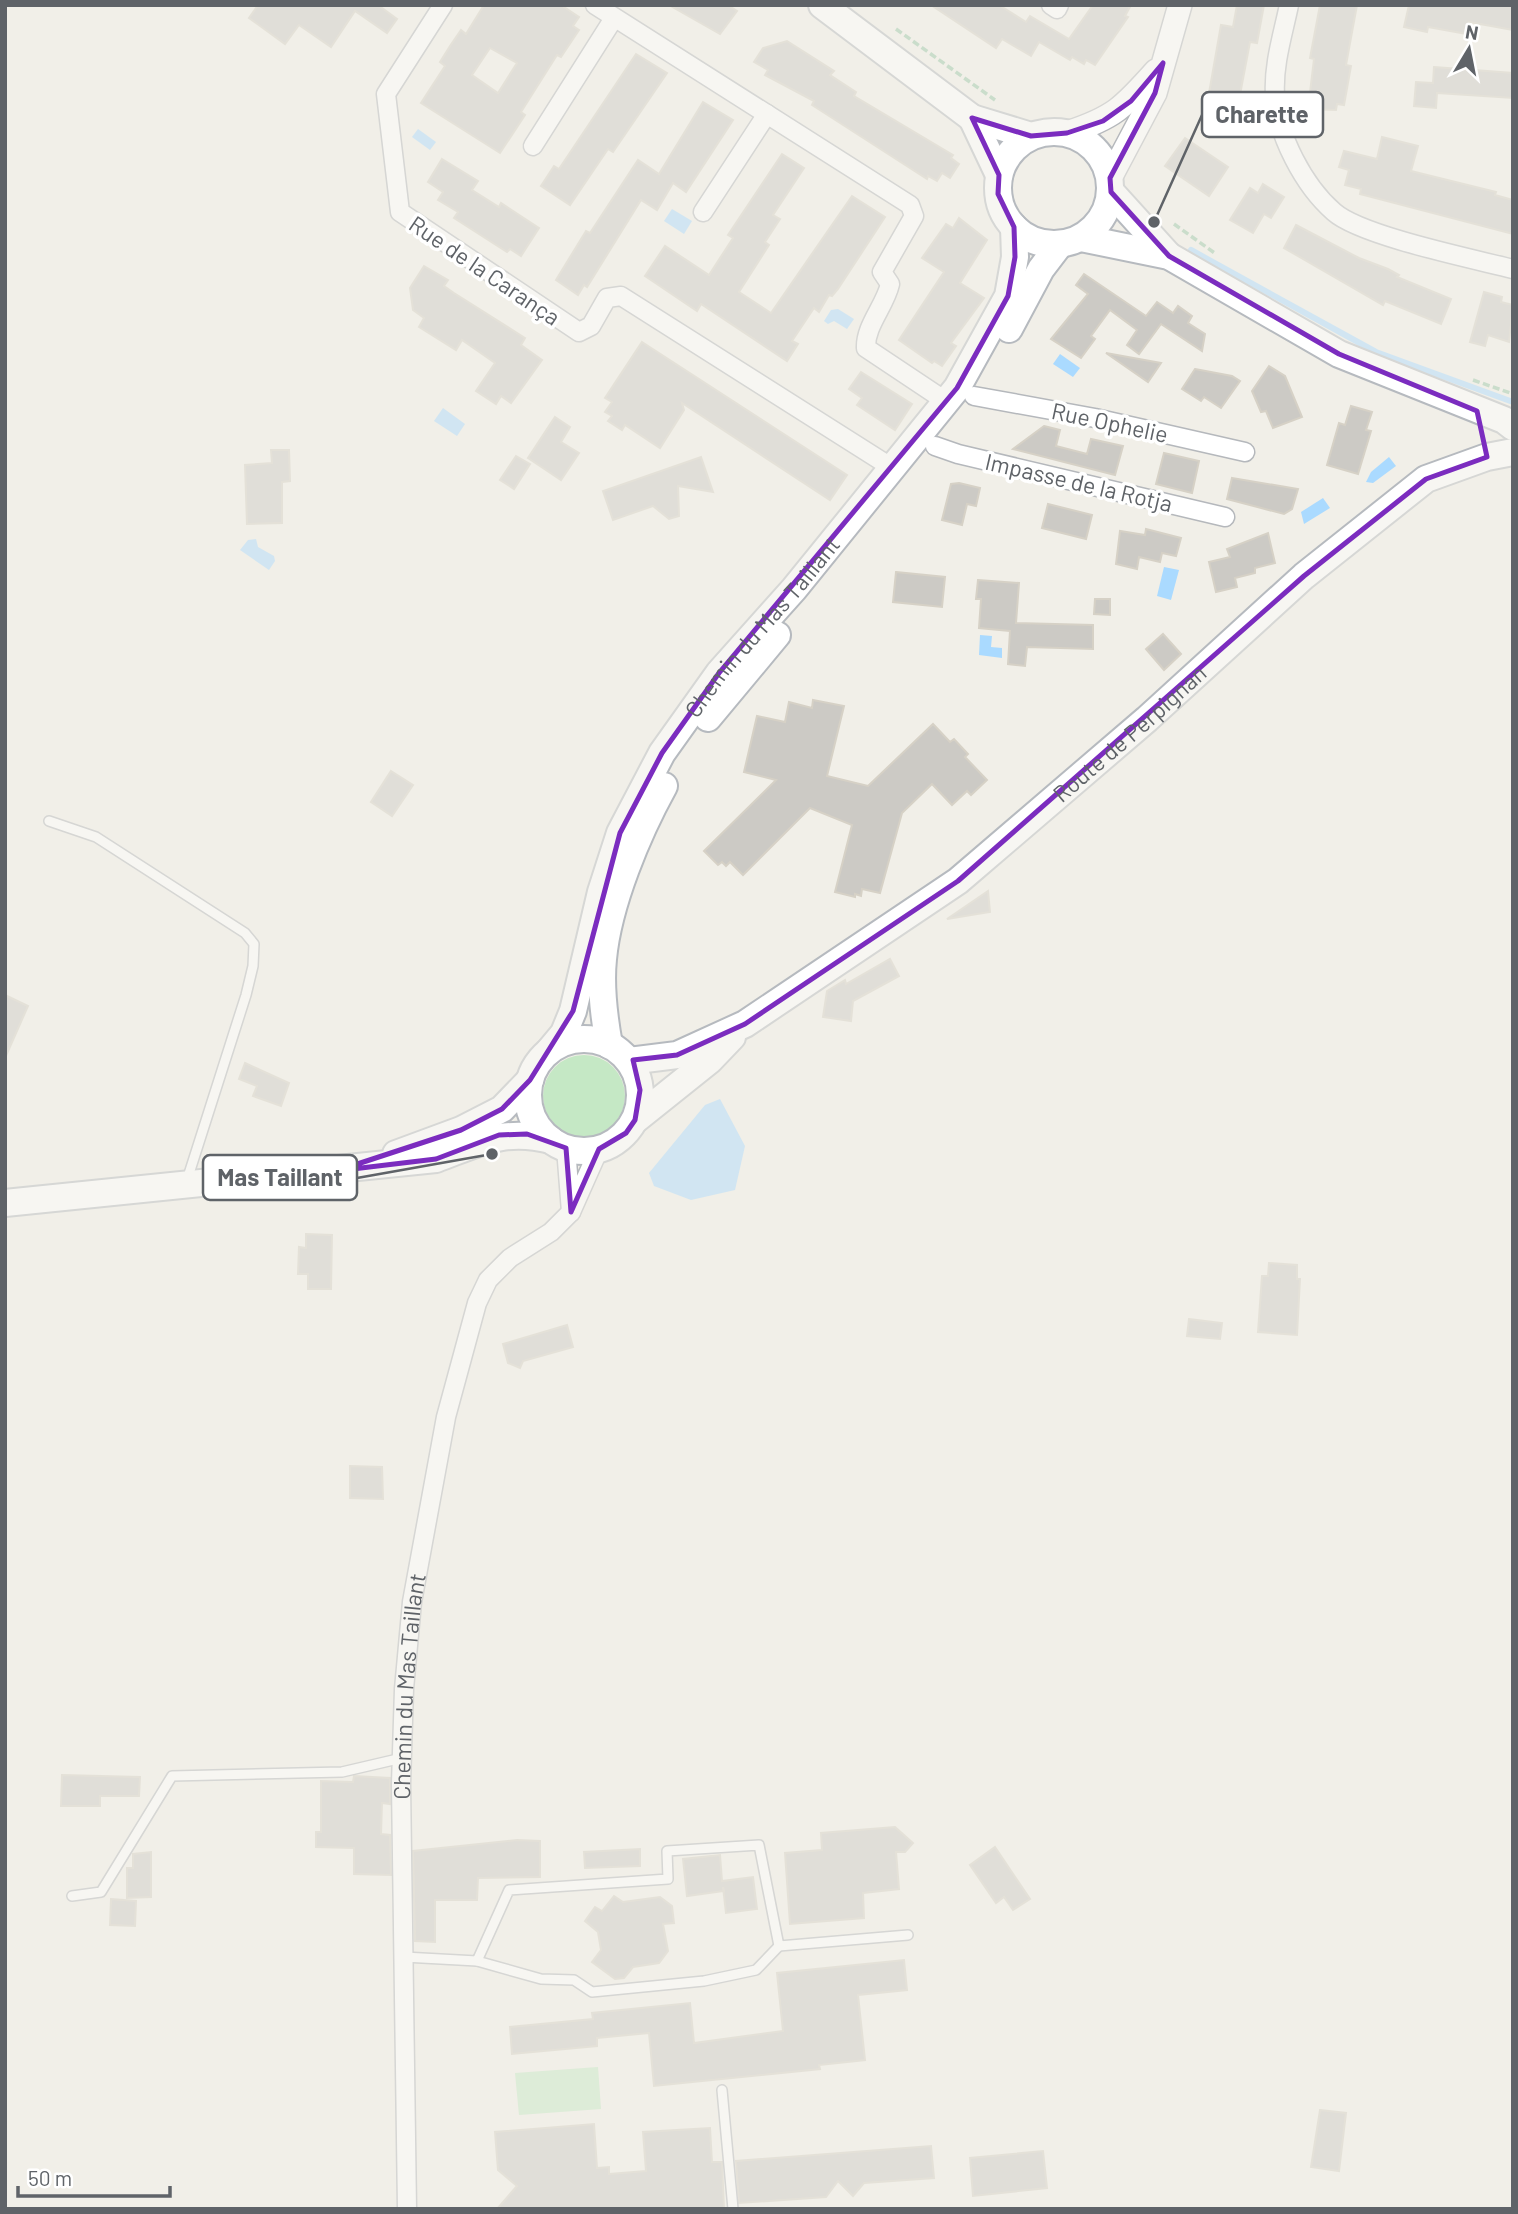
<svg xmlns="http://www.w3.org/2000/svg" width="1518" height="2214" font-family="Barlow,sans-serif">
	<rect width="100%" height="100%" fill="#f1efe8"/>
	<g fill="#c5e8c5">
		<circle cx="584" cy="1096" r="41"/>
		<path d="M 598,2067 L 601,2109 L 519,2115 L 515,2073 Z"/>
	</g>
	<g fill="#aadaff">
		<path d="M 418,129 L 436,142 L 430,150 L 412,137 Z"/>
		<path d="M 672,209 L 692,221 L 684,234 L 664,221 Z"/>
		<path d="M 838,309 L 854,319 L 847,329 L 834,321 L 828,324 L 824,321 L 831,310 Z"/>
		<path d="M 1060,354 L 1080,368 L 1073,377 L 1053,364 Z"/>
		<path d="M 443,408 L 465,424 L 457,436 L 434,421 Z"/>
		<path d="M 1389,457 L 1396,466 L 1373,483 L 1366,482 L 1371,472 Z"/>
		<path d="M 1323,498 L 1330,508 L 1304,524 L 1301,512 Z"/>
		<path d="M 256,539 L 258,547 L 274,556 L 275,561 L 269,570 L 240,550 L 248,540 Z"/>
		<path d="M 1164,567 L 1179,570 L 1171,600 L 1157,596 Z"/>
		<path d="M 980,635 L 992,636 L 991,647 L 1002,648 L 1002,658 L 979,655 Z"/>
		<path d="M 720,1099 L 745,1146 L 735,1190 L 691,1200 L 654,1186 L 649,1173 L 705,1105 Z"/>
	</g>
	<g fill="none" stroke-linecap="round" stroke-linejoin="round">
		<path stroke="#aadaff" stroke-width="6" d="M 1191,250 L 1376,352 L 1513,402"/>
	</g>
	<g fill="#cccac5" stroke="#d6d1c6" stroke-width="2" fill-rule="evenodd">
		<path d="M 258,5 L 378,5 L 397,19 L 387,33 L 355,11 L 331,47 L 299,25 L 285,44 L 249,18 Z"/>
		<path d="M 484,5 L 561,5 L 579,17 L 573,26 L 579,30 L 561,57 L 557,55 L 521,112 L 525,115 L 500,153 L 421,103 L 445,66 L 440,62 L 450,46 L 461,30 L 466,34 ZM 490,48 L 517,63 L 498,93 L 472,75 Z"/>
		<path d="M 669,5 L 728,5 L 737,11 L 720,34 Z"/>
		<path d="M 931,5 L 999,5 L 1026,22 L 1030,16 L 1069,39 L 1093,5 L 1131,5 L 1125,16 L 1128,17 L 1095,65 L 1086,60 L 1084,64 L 1072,57 L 1070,60 L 1039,42 L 1031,56 L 1002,39 L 996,48 Z"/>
		<path d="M 1237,5 L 1264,5 L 1257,43 L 1250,42 L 1235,121 L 1205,116 L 1221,25 L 1233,27 Z"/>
		<path d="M 1320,5 L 1357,5 L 1346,65 L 1351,66 L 1344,105 L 1337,104 L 1336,110 L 1308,109 L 1314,59 L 1310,58 Z"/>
		<path d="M 1409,5 L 1513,5 L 1513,30 L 1469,22 L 1467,34 L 1428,27 L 1427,32 L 1404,27 Z"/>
		<path d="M 787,41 L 834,71 L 830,75 L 856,92 L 854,96 L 953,155 L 951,158 L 959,164 L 950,178 L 942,173 L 937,181 L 928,176 L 927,179 L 812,105 L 814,101 L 765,75 L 768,70 L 754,62 L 763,48 Z"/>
		<path d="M 636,54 L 667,73 L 613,152 L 608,149 L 570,205 L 541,186 L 554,166 L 559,169 Z"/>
		<path d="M 1434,67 L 1513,73 L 1513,98 L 1437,93 L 1436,108 L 1414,106 L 1416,82 L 1433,83 Z"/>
		<path d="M 703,102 L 733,120 L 686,192 L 673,183 L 657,210 L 641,200 L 587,287 L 584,285 L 578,295 L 556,280 L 586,231 L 590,233 L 638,160 L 659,174 Z"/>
		<path d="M 1382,137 L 1418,146 L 1411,171 L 1496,192 L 1495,195 L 1513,200 L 1513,234 L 1360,194 L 1361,189 L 1345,185 L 1349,170 L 1339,167 L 1344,151 L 1377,159 Z"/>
		<path d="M 1185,138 L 1228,167 L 1209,196 L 1165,166 Z"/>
		<path d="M 782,154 L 804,168 L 773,215 L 780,219 L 765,242 L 769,245 L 739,292 L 771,313 L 852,196 L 885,217 L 838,289 L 832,296 L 829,295 L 819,312 L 814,308 L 792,341 L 798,344 L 787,361 L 701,304 L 697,311 L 645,276 L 665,246 L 709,275 L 733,238 L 728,235 Z"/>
		<path d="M 442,159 L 478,181 L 472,190 L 499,207 L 501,203 L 539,228 L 521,256 L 510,249 L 507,252 L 454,218 L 458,212 L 438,200 L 443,192 L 428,182 Z"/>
		<path d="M 1263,184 L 1284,197 L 1271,218 L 1264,214 L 1253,233 L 1230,220 L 1250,188 L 1258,193 Z"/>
		<path d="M 959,218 L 987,240 L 960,283 L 984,298 L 951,343 L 956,346 L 942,366 L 934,361 L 932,363 L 899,340 L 944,272 L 922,258 L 946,224 L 953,228 Z"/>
		<path d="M 1296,225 L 1359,258 L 1388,269 L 1399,275 L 1397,277 L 1451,299 L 1441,324 L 1385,301 L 1383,305 L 1284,248 Z"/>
		<path d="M 424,266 L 448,280 L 444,286 L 454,293 L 525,338 L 521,345 L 542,360 L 511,403 L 501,396 L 496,404 L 476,391 L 495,363 L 462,340 L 456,350 L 419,327 L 424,318 L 413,310 L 410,288 Z"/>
		<path d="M 1084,274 L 1146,316 L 1157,302 L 1173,313 L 1178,306 L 1192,316 L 1188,323 L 1205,334 L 1202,351 L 1161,324 L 1139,354 L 1127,345 L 1137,330 L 1110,310 L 1091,336 L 1095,339 L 1081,358 L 1051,339 L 1088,294 L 1076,285 Z"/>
		<path d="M 1484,292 L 1502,297 L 1501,302 L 1513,305 L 1509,342 L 1488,335 L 1485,346 L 1470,342 Z"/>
		<path d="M 642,342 L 847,475 L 830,500 L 682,403 L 684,410 L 660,448 L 625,425 L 622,430 L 608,421 L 612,416 L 605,412 L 612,402 L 605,398 Z"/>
		<path d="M 1106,353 L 1161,363 L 1148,382 Z"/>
		<path d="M 1269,366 L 1285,376 L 1302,417 L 1273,428 L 1266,411 L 1261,412 L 1252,391 Z"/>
		<path d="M 1195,369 L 1232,376 L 1240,381 L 1221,408 L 1204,397 L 1201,401 L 1182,389 Z"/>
		<path d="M 861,372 L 912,404 L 895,430 L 857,405 L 862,398 L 849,389 Z"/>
		<path d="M 1351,406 L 1372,412 L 1366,430 L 1371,431 L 1358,474 L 1327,465 L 1339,423 L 1345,425 Z"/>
		<path d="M 555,417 L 570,427 L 561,442 L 579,453 L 561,480 L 528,458 Z"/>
		<path d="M 1044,426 L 1060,430 L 1056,446 L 1087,454 L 1091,439 L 1123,446 L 1115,475 L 1013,449 Z"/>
		<path d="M 271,450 L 289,450 L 290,481 L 282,482 L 282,523 L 247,524 L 245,465 L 272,463 Z"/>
		<path d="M 1164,453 L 1199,461 L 1192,493 L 1156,484 Z"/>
		<path d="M 516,456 L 530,464 L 514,489 L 500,480 Z"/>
		<path d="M 701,457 L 713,492 L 678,486 L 679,516 L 669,519 L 653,506 L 613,520 L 603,491 Z"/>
		<path d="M 1232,478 L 1298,489 L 1292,509 L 1284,514 L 1227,499 Z"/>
		<path d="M 959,483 L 980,488 L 976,506 L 967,504 L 962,525 L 942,520 L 951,484 Z"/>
		<path d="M 1048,504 L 1092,515 L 1086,539 L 1042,528 Z"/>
		<path d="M 1146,529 L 1181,538 L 1176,556 L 1162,553 L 1160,562 L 1139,557 L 1137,569 L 1116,564 L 1120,531 L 1145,535 Z"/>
		<path d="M 1268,533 L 1275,563 L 1255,568 L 1255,573 L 1235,578 L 1237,587 L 1216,592 L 1209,562 L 1230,557 L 1227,549 Z"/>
		<path d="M 896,572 L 945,577 L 942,607 L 893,602 Z"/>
		<path d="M 978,580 L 1019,583 L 1016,623 L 1093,625 L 1093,649 L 1027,647 L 1025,666 L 1008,664 L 1010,631 L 979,628 L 981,599 L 976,599 Z"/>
		<path d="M 1095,599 L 1110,599 L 1110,615 L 1094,614 Z"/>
		<path d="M 1163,634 L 1181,654 L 1164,670 L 1146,649 Z"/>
		<path d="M 813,700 L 844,706 L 827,776 L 868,786 L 933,724 L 950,742 L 954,739 L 968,754 L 965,757 L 987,780 L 971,795 L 967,791 L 952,805 L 932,784 L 902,813 L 880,893 L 862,889 L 861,896 L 855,894 L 855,897 L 835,892 L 852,825 L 810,808 L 743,875 L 730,862 L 726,866 L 722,862 L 718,865 L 704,851 L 776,780 L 744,772 L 757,716 L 785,722 L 789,702 L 812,708 Z"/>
		<path d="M 391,771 L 413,785 L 392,816 L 371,802 Z"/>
		<path d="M 988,891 L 990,912 L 947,919 Z"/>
		<path d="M 890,959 L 899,976 L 853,1001 L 851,1021 L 823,1017 L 827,991 L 845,980 L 846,984 Z"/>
		<path d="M 5,995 L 28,1006 L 5,1058 Z"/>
		<path d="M 245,1063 L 289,1083 L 281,1106 L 253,1096 L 257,1086 L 239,1079 Z"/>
		<path d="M 306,1234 L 332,1235 L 331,1289 L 308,1289 L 308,1274 L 298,1274 L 299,1247 L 306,1248 Z"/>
		<path d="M 1269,1263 L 1297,1265 L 1297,1279 L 1300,1279 L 1297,1335 L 1258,1332 L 1262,1276 L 1268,1276 Z"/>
		<path d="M 1189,1319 L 1222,1323 L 1220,1339 L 1187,1336 Z"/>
		<path d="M 567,1325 L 573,1347 L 523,1361 L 520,1368 L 508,1363 L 503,1344 Z"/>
		<path d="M 350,1466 L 382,1467 L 383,1499 L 350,1498 Z"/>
		<path d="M 62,1775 L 140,1777 L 139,1796 L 100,1796 L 100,1806 L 61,1806 Z"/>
		<path d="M 354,1776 L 390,1778 L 390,1804 L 382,1803 L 381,1834 L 390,1835 L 391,1875 L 354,1874 L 354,1848 L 316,1847 L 316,1832 L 321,1832 L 321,1781 L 353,1782 Z"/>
		<path d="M 895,1827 L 913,1843 L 905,1852 L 896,1852 L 899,1889 L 863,1893 L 864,1918 L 790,1924 L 785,1853 L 822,1850 L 821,1833 Z"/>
		<path d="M 517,1840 L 540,1841 L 540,1877 L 478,1878 L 477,1900 L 435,1900 L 435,1942 L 415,1941 L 413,1851 Z"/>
		<path d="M 995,1847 L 1030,1899 L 1013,1910 L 1004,1897 L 996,1903 L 970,1865 Z"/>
		<path d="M 640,1849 L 640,1866 L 585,1868 L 584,1852 Z"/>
		<path d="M 151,1852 L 151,1897 L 127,1898 L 127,1868 L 133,1868 L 133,1854 Z"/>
		<path d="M 720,1855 L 722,1881 L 753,1877 L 757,1909 L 726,1913 L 723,1887 L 724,1891 L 687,1896 L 683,1859 Z"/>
		<path d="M 614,1896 L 623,1902 L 660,1897 L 672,1906 L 674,1923 L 663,1924 L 668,1951 L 659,1963 L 633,1967 L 624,1978 L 615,1979 L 592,1962 L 601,1950 L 598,1932 L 585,1921 L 595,1907 L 602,1911 Z"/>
		<path d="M 111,1899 L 136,1901 L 135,1926 L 110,1925 Z"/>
		<path d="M 904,1960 L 907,1990 L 858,1995 L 865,2060 L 819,2065 L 820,2069 L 654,2086 L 649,2033 L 597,2038 L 597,2046 L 512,2054 L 510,2027 L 593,2019 L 592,2013 L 690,2003 L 694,2043 L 783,2031 L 777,1973 Z"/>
		<path d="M 1320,2110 L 1346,2113 L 1339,2171 L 1311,2167 Z"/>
		<path d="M 594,2124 L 597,2168 L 609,2167 L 609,2174 L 646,2171 L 643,2132 L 710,2128 L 712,2162 L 722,2162 L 724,2209 L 497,2209 L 517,2186 L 498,2170 L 495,2132 Z"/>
		<path d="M 931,2146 L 934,2178 L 864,2183 L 853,2196 L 838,2181 L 826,2197 L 739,2203 L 736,2161 Z"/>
		<path d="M 1043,2151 L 1047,2188 L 973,2196 L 970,2158 Z"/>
	</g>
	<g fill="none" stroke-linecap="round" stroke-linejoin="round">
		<g stroke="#b5b8bc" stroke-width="12">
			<g id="service">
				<path d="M 49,821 L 96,837 L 245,933 L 254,944 L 253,966 L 246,995 L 187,1180"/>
				<path d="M 72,1896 L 101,1892 L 172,1776 L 342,1772 L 402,1758"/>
				<path d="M 404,1957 L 477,1961 L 509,1890 L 668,1879 L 667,1851 L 759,1845 L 779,1946 L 908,1935"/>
				<path d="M 477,1961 L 541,1979 L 574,1980 L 592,1992 L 704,1981 L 756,1970 L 779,1946"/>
				<path d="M 722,2090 L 733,2209"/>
			</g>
		</g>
		<g stroke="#b5b8bc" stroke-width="21">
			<g id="minor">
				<path d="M 443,5 L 386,94 L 400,212 L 579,332 L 591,326 L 607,298 L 621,296 L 894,469"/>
				<path d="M 595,5 L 910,205 L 914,216 L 882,272 L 890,284 C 885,306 865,326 866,348 L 947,402"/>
				<path d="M 1051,5 L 1057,9 L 1059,5"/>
				<path d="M 1289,5 C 1283,34 1273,65 1275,95 C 1277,135 1304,186 1334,212 C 1361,236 1474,259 1513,269"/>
				<path d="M 533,146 L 614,18"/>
				<path d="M 703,212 L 767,114"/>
				<path d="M 974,396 L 1095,418 L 1245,452"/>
				<path d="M 935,446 L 958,454 L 1225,517"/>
				<path d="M 566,1148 L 571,1212 L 599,1149"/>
				<path id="s1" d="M 407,2209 L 401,1784 L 404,1689 L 412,1602 L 446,1417 L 477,1303 L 488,1280 L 510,1258 L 551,1232 L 571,1212"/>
			</g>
		</g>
		<g stroke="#b5b8bc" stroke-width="26">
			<g id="tertiary">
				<path d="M 1067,133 C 1114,118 1124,107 1156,71"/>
				<path d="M 1110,178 L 1155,93 L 1180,5"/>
			</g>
		</g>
		<g stroke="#b6babf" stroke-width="30">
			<g id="secondary">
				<path d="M 822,5 L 972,118 L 1031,136"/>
				<path d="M 972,118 L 999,175"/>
				<circle cx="1054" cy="188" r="56"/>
				<path d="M 1111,192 L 1169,256"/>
				<path d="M 1081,238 L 1169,256 L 1339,354 L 1504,420 L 1513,427"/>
				<path d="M 1009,329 L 1041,269 L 1060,244"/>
				<path d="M 708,718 L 777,635"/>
				<circle cx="584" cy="1095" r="56"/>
				<path d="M 609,1045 C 604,1017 600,987 603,959 C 608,904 638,833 664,786"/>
				<path id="s2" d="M 549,1051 L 564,1033 L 573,1011 L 601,892 L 620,833 L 662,753 L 719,673 L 794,589 L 957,388 L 1008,296 L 1015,257 L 1014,227"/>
				<path id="s3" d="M 629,1061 L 677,1055 L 745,1024 L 958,881 L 1147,719 L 1304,576 L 1426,479 L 1487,457 L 1513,452"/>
				<path d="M 635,1120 L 710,1060 L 732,1037"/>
				<path d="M 396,1154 L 461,1130 L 502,1109 L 530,1080"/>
				<path d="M 5,1203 L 436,1159 C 479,1143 504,1128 551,1140"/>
			</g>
		</g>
		<g stroke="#9cc7a9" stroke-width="3.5" stroke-dasharray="7 3.5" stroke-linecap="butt">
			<path d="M 896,29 L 995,100"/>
			<path d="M 1174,224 L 1216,254"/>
			<path d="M 1473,380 L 1513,394"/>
		</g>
		<use href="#service" stroke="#fff" stroke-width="9"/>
		<use href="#minor" stroke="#fff" stroke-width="18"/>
		<use href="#tertiary" stroke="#fff" stroke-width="23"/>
		<use href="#secondary" stroke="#fff" stroke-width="26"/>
	</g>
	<path d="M0 0H1518V2214H0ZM 1163,63 L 1155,93 L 1110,178 L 1111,192 L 1169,256 L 1339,354 L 1477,411 L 1487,457 L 1426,479 L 1304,576 L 958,881 L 745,1024 L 677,1055 L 633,1060 L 640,1090 L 635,1120 L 626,1133 L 599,1149 L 571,1212 L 566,1148 L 527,1134 L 499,1135 L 436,1159 L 336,1171 L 461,1130 L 502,1109 L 530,1080 L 573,1011 L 620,833 L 662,753 L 719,673 L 957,388 L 1008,296 L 1015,257 L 1014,227 L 998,194 L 999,175 L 972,118 L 1031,136 L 1067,133 L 1103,121 L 1131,101 Z" fill="#f1efe8" fill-opacity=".55" fill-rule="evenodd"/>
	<path fill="none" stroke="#7b2cbf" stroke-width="5" stroke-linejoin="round" d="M 1163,63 L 1155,93 L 1110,178 L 1111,192 L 1169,256 L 1339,354 L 1477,411 L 1487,457 L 1426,479 L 1304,576 L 958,881 L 745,1024 L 677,1055 L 633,1060 L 640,1090 L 635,1120 L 626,1133 L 599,1149 L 571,1212 L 566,1148 L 527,1134 L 499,1135 L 436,1159 L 336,1171 L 461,1130 L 502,1109 L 530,1080 L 573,1011 L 620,833 L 662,753 L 719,673 L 957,388 L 1008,296 L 1015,257 L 1014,227 L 998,194 L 999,175 L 972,118 L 1031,136 L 1067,133 L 1103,121 L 1131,101 Z"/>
	<g text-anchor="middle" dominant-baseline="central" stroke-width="7" stroke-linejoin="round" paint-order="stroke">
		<g font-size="23" fill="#5f6368" stroke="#fff">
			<text transform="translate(485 270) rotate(34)">Rue de la Carança</text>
			<text transform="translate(1110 422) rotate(12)">Rue Ophelie</text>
			<text transform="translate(1079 482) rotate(13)">Impasse de la Rotja</text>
			<text stroke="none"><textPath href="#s2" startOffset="483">Chemin du Mas Taillant</textPath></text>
			<text stroke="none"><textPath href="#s3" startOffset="606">Route de Perpignan</textPath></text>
			<text stroke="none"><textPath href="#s1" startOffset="523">Chemin du Mas Taillant</textPath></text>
		</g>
	</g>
	<path fill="none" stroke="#5f6368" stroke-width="2.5" d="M1154 222L1202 115M492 1154L357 1178"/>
	<g fill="#5f6368" stroke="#fff" stroke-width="2.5">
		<circle cx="1154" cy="222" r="7"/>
		<circle cx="492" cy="1154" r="7"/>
	</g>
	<g fill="#fff" stroke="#5f6368" stroke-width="2.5">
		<rect x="1202" y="92" width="121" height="45" rx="7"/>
		<rect x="203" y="1155" width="154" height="45" rx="7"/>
	</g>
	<g font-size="24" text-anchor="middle" font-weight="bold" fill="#5f6368">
		<text x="1262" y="123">Charette</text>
		<text x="280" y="1186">Mas Taillant</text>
	</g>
	<rect width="1518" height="2214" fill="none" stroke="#5f6368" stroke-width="14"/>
	<g transform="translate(1469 49) rotate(10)" stroke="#ffffff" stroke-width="5" paint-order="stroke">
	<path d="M0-5L12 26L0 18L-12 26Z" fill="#5f6368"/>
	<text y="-10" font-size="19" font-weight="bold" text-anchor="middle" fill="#5f6368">N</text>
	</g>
	<path d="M18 2186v10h152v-10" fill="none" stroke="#5f6368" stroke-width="3.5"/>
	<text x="28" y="2186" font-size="21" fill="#5f6368" stroke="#ffffff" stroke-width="5" paint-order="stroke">50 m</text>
</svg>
